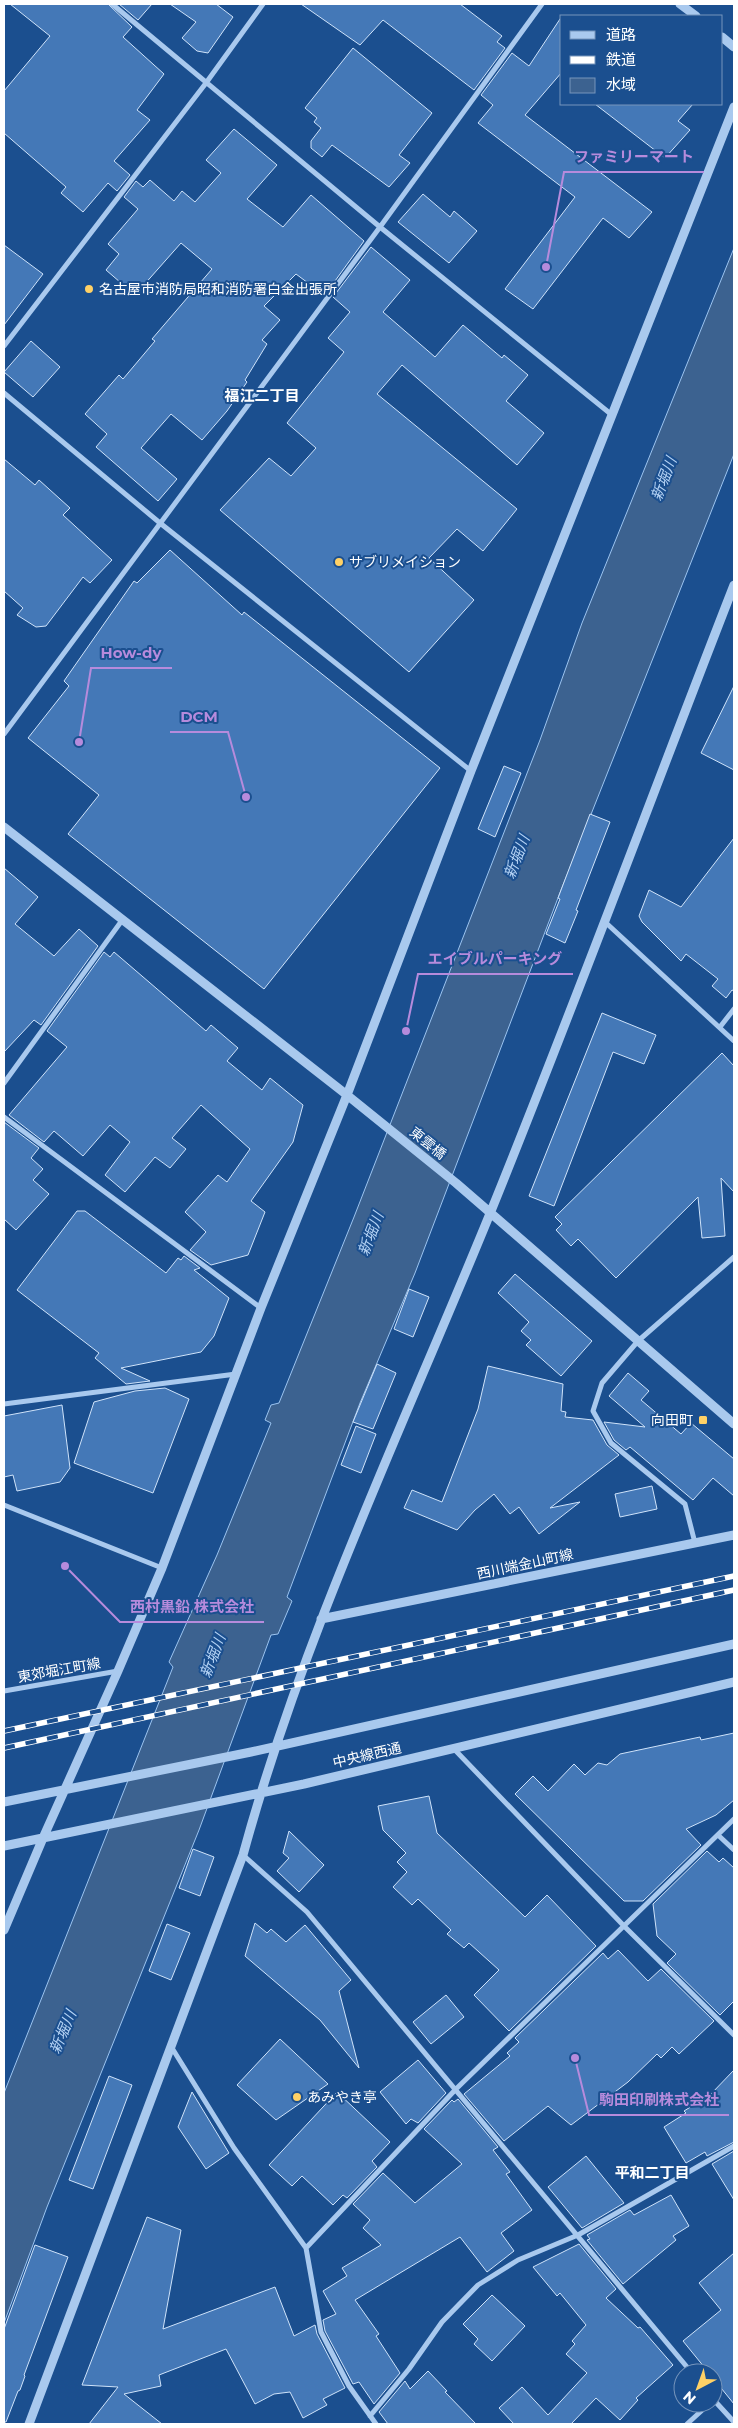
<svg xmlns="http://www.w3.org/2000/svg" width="738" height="2428" font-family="Montserrat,'Noto Sans JP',sans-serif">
<rect width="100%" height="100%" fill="#1b4f8f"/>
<path fill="#3c6290" stroke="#9cc4f0" d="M734 248V454L561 890 415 1273 360 1403 287 1597 292 1601 278 1634 271 1635 199 1830 47 2207 4 2323V2093L173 1667 169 1662 217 1555 271 1423 265 1420 271 1405 279 1403 354 1217 540 740 582 623Z"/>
<path fill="#4478b7" stroke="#cfe3fa" d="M10 4H108L132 27 123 37 164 74 137 110 150 120 114 161 130 175 117 191 108 183 83 212 61 193 66 187 4 133V91L50 36Z
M119 4H152L138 20Z
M170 4H216L233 17 208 53 197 51 182 38 196 22Z
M301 4H460L502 36 497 42 505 48 474 90 383 20 360 45Z
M562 16V72L525 115 652 212 629 238 603 218 533 309 505 289 575 197 478 123 493 105 481 95 512 53 529 66Z
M353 48 432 113 399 155 410 163 389 187 332 145 322 157 311 148V141L321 128 314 122 317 118 305 108Z
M595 104H693L678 121 690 130 665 158Z
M234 129 277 165 247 199 283 227 311 195 364 241 327 292 319 286 316 289 296 274 264 306 280 320 262 340 267 344 245 380 247 382 227 411 202 440 171 414 141 448 177 479 158 501 96 447 107 434 85 414 119 375 123 379 155 341 152 339 212 269 181 243 135 295 106 270 119 254 108 244 138 209 124 197 136 181 143 187 150 180 174 201 182 191 195 202 221 173 206 160Z
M423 194 450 217 454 211 477 231 449 263 398 222Z
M4 245 43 274 4 325Z
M371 247 410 280 383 312 435 357 463 325 502 358 504 355 528 375 506 401 544 433 517 465 402 365 377 394 517 509 483 551 457 529 429 558 474 600 409 672 220 510 269 458 291 476 316 448 287 423 344 352 328 338 350 312 333 297Z
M31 341 60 367 33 397 4 372Z
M4 459 35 485 39 480 70 508 63 515 112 560 90 583 83 577 46 626 36 627 17 615 23 608 4 591Z
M170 550 242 615 244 612 440 768 264 989 68 834 99 795 28 738 69 686 64 681 134 581 137 583Z
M734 686V770L701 753Z
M504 766 521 773 495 837 478 829Z
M590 814 610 822 576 910 578 911 565 943 546 934 560 899 558 898Z
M734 838V991L732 990 726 998 712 986 718 979 686 954 681 961 642 922 639 916 649 890 681 907Z
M4 868 38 897 15 924 54 956 79 929 98 946 41 1025 34 1020 4 1052Z
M104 952 110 957 114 952 206 1031 211 1025 238 1048 227 1061 262 1090 270 1078 303 1105 293 1142 251 1201 265 1212 248 1255 211 1265 190 1250 206 1232 185 1212 218 1175 227 1182 250 1149 201 1105 172 1138 186 1149 170 1168 155 1157 125 1192 105 1175 130 1142 110 1125 83 1156 54 1131 44 1142 9 1115 67 1047 47 1031Z
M602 1013 656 1035 644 1064 613 1052 554 1206 529 1196Z
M722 1053 734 1066V1192L721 1178 725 1236 702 1238 698 1197 616 1278 578 1239 571 1246 556 1230 562 1224 555 1217Z
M4 1122 39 1148 31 1158 43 1169 33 1180 49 1194 16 1230 4 1219Z
M77 1211H85L166 1273 178 1258 181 1260 184 1256 200 1268 194 1270 229 1298 214 1336 201 1352 121 1368 150 1381 126 1384 95 1358 99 1353 17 1290Z
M515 1274 592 1341 561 1376 526 1345 531 1340 521 1331 529 1322 498 1293Z
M409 1289 429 1297 413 1337 394 1329Z
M377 1364 396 1373 373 1429 353 1422Z
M488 1366 563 1384 561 1411 566 1412 565 1417 593 1420 607 1445 619 1455 550 1508 580 1502 539 1534 519 1507 510 1514 494 1494 475 1510 457 1530 404 1508 412 1490 442 1502 478 1409Z
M628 1373 649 1391 641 1400 681 1434 691 1423 734 1459V1496L713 1478 693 1500 630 1447 626 1450 614 1440 604 1422 645 1427 609 1396Z
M165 1388 189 1399 153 1493 74 1463 94 1402 135 1391Z
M62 1405 70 1468 60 1482 17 1491 13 1475 4 1477V1416Z
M356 1426 376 1434 361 1473 341 1465Z
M652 1486 657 1509 620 1517 615 1494Z
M734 1733V1800L716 1815 686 1829 701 1845 643 1901H624L515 1794 533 1776 548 1791 574 1764 585 1775 598 1763 607 1765 620 1754 700 1737 701 1740Z
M429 1796 437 1833 525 1917 547 1895 596 1946 509 2031 474 1995 499 1970 469 1943 464 1948 447 1934 451 1930 418 1899 412 1905 393 1887 407 1872 397 1862 406 1853 383 1830 378 1806Z
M289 1831 324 1865 299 1892 277 1871 289 1858 283 1853Z
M193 1849 214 1857 200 1896 179 1888Z
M707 1851 719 1862 723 1858 734 1868V2001L720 2015 667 1963 676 1954 657 1936 653 1904Z
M255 1923 267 1933 271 1929 286 1942 305 1925 351 1980 339 1991 359 2068 320 2020 245 1956Z
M167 1924 190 1933 171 1980 149 1971Z
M618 1950 648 1981 661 1969 714 2021 679 2054 672 2047 661 2058 657 2054 628 2082 571 2125 548 2106 504 2141 464 2094 510 2056 507 2053 519 2042 515 2038 603 1953 608 1959Z
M446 1995 464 2017 431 2044 413 2022Z
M280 2039 328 2084 276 2120 237 2085Z
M418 2060 446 2093 418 2123 411 2119 406 2124 380 2092Z
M734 2070V2142L707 2156 705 2152 686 2163 664 2127 686 2113 684 2111 710 2095Z
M109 2076 132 2085 93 2189 69 2180Z
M192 2092 229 2153 206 2169 178 2127Z
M337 2092 390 2142 372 2161 377 2167 347 2198 343 2195 333 2205 302 2176 292 2186 269 2165Z
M458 2099 498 2147 493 2150 510 2172 506 2174 532 2210 501 2233 514 2251 487 2272 460 2237 355 2300 379 2334 376 2336 400 2373 374 2404 359 2382 353 2384 325 2331 323 2320 336 2314 323 2291 347 2276 342 2268 381 2245 363 2228 370 2220 353 2204 383 2173 415 2203 462 2164 424 2129 452 2100 454 2102Z
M734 2151V2200L712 2164Z
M586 2156 624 2203 582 2228 548 2187Z
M671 2195 689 2226 673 2236 676 2240 623 2284 587 2240 590 2239 587 2235 630 2210 634 2215Z
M147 2217 181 2230 163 2329 275 2287 294 2336 315 2325 317 2334 345 2388 323 2399 327 2405 303 2418 290 2392 274 2394 255 2404 226 2349 159 2375 161 2386 124 2394 162 2424H89L118 2387 82 2385Z
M579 2244 616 2289 606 2298 638 2328 640 2327 673 2365 636 2398 638 2400 620 2420 596 2398 571 2424H514L499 2408 522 2387 548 2415 587 2373 566 2354 575 2344 572 2341 586 2325 560 2293 557 2296 533 2267Z
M35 2245 68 2257 24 2375 25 2376 20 2390 18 2391 6 2422H4V2329Z
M734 2253V2404L713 2378V2373H709L683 2341 721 2310 699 2283Z
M492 2295 525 2326 492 2361 474 2344 478 2339 463 2324Z
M428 2371 447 2391 445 2392 476 2424H388L379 2412 405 2381 410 2389Z"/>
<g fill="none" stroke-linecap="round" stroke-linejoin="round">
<path stroke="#a9c9ee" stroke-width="5" d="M112 4 380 227 612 415
M4 346 206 83 263 4
M4 393 160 523 471 771
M4 734 380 227 542 4
M604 921 734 1041
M720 1027 734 1009
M4 1083 123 919
M4 1117 261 1308
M4 1404 236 1374
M4 1505 162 1568
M695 1543 685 1504 611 1443 593 1411 602 1383 638 1341 734 1257
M4 1691 118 1671
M455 1750 624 1926 734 2035
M718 1835 734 1850
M243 1855 307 1912 692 2373
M172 2048 234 2148 306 2248 321 2332 349 2386 376 2424
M306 2248 456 2089 734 1819
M713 2399 734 2422
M370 2416 409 2369 442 2322 478 2285 518 2260 578 2235 734 2146
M687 2424 710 2403"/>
<path stroke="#a9c9ee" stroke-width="9" d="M680 4 696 16
M722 37 734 47
M4 827 347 1095 456 1183 734 1424
M321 1619 734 1535
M4 1802 251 1752 734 1644
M4 1846 304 1784 734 1682
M4 1930 43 1838 118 1671 162 1568 261 1308 347 1095 471 771 734 107
M29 2424 243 1855C303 1635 403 1427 489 1216 574 1007 652 795 734 585"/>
<defs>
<path id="rail" d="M4 1731 734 1576
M4 1748 734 1590"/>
</defs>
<use href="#rail" stroke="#fff" stroke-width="5.5"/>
<use href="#rail" stroke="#1b4f8f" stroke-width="4" stroke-dasharray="11" stroke-linecap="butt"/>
</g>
<g fill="#ffd166" stroke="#1b4f8f" stroke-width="2">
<circle cx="89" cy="289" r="5"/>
<circle cx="339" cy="562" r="5"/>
<rect x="698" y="1415" width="10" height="10" rx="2.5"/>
<circle cx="297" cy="2097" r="5"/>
</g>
<g text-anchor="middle" stroke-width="4" stroke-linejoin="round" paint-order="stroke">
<g font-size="14" fill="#fff" stroke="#1b4f8f" text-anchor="start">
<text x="99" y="294">名古屋市消防局昭和消防署白金出張所</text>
<text x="349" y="567">サブリメイション</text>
<text x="693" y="1425" text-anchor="end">向田町</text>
<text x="307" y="2102">あみやき亭</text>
</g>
<g font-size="14" fill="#fff" stroke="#1b4f8f">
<text transform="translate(428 1143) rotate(39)" y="5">東雲橋</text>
<text transform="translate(525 1564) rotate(-12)" y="5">西川端金山町線</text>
<text transform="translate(59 1670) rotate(-10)" y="5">東郊堀江町線</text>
<text transform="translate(367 1755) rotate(-13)" y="5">中央線西通</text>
</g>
<g font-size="15" font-weight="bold" fill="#fff" stroke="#1b4f8f">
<text x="262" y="401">福江二丁目</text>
<text x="652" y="2178">平和二丁目</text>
</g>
<g font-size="15" font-style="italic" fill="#b5d3f5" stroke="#1b4f8f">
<text transform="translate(664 479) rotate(-69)" y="5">新堀川</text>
<text transform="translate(517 857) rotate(-69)" y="5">新堀川</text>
<text transform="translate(371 1234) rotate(-69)" y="5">新堀川</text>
<text transform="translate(213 1656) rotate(-69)" y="5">新堀川</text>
<text transform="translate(63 2032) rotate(-67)" y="5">新堀川</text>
</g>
</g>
<path fill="none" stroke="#b68bdc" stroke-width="2" d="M546 267L564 172H704M79 742L91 668H172M246 797L228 732H170M406 1031L418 974H573M65 1566L120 1622H264M575 2058L589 2115H729"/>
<g fill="#b68bdc" stroke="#1b4f8f" stroke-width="2">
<circle cx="546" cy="267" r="5"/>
<circle cx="79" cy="742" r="5"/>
<circle cx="246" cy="797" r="5"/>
<circle cx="406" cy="1031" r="5"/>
<circle cx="65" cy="1566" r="5"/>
<circle cx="575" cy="2058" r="5"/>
</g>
<g font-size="15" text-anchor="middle" font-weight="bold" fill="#b68bdc" stroke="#1b4f8f" stroke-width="4" stroke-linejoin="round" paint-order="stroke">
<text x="634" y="162">ファミリーマート</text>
<text x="131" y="658">How-dy</text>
<text x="199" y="722">DCM</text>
<text x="495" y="964">エイブルパーキング</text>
<text x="192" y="1612">西村黒鉛 株式会社</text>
<text x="659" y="2105">駒田印刷株式会社</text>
</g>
<rect width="738" height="2428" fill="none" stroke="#ffffff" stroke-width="10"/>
<rect x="560" y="15" width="162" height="90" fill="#1b4f8f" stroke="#7695bc"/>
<rect x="570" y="31" width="25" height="8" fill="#a9c9ee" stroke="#7695bc"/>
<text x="606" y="40" font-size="15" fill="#ffffff">道路</text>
<rect x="570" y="56" width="25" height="8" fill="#ffffff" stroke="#7695bc"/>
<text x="606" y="65" font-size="15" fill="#ffffff">鉄道</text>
<rect x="570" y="78" width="25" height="15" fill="#3c6290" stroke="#7695bc"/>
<text x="606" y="90" font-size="15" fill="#ffffff">水域</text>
<g transform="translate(698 2388) rotate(221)"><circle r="24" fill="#1b4f8f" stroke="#7695bc"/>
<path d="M0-4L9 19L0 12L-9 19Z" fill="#ffd166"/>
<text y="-8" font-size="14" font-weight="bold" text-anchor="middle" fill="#ffffff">N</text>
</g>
</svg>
